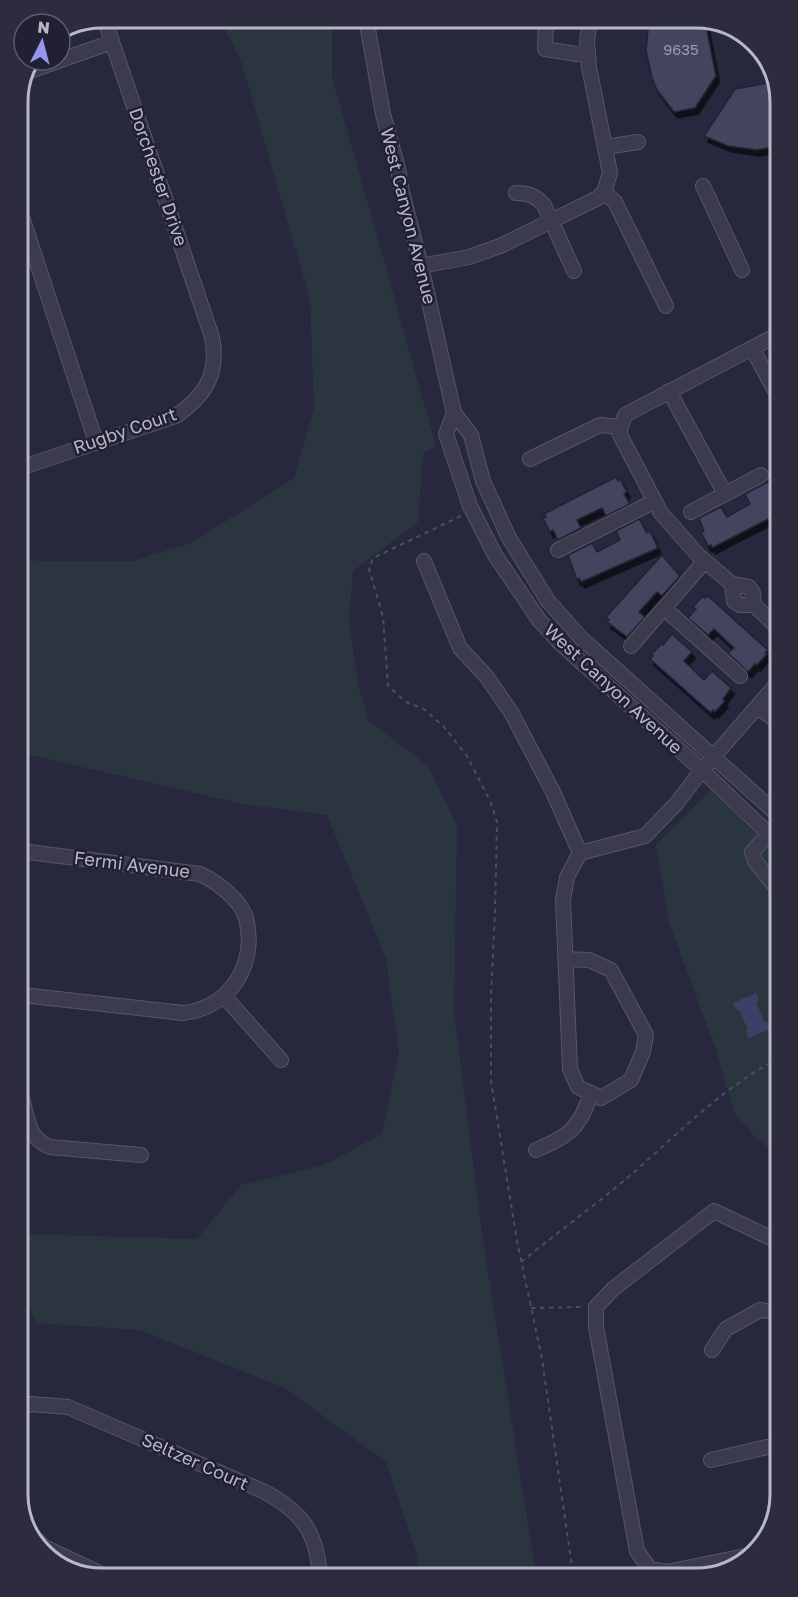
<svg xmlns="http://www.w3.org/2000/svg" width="798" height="1597" font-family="'Golos Text',sans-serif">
<defs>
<filter id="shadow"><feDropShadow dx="3.5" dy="6" stdDeviation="0" flood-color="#0009"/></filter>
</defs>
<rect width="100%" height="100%" fill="#27283d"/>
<path fill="#2a353f" d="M220 18H332V76L436 446 423 453 418 522 353 571 349 620 358 684 369 721 428 766 457 826 454 1012 484 1247 536 1575 418 1576V1558L386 1462 285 1388 139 1330 36 1323 23 1289V1234L197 1239 241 1185 324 1165 382 1134 399 1052 386 959 327 815 243 804 30 755 21 756 20 556 37 561H133L193 542 294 478 314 408 310 299 242 64Z
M711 790 777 854 778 1156 756 1138 734 1112 715 1047 669 922 656 845Z"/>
<path fill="#3e3f64" d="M756 993 759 1000 756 1002 765 1023 768 1022 771 1029 748 1038 746 1031 748 1030 739 1010H736L733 1003Z"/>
<path fill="#43445d" stroke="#222234" stroke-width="1.5" filter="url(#shadow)" d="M649 18H701L705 20 716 76 695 108 674 112 657 90 652 78 646 51Z
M774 82V147L756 150 728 146 704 136 735 89Z
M616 477 618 481 620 479 627 492 624 494 630 504 606 516 602 508 577 520 581 528 558 540 553 530 550 532 543 518 546 517 544 514Z
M768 482 776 497V515L712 548 711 545 708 546 701 532 704 531 699 518 721 507 727 517 750 504 745 494Z
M639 519 647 533 650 531 658 548 581 582 579 578 577 580 568 555 592 543 597 552 620 540 616 531Z
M662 555 680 576 662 596 657 592 639 612 645 617 627 637 607 622 609 620 606 617Z
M703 596 705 598 708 596 768 650 765 653 767 654 757 665 755 664 748 672 728 653 734 648 714 629 708 635 688 618 696 609 693 607Z
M672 634 692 652 684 661 704 680 712 671 731 688 723 699 725 701 715 712 713 710 711 713 650 659 653 656 651 655 661 644 663 645Z"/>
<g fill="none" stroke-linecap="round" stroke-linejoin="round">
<defs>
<path id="minor" d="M366 18 383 114 398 168 402 192 421 266 454 413 471 435 483 481 509 538 548 601 581 638 777 814
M525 18 546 22 545 49 577 54 588 52
M30 71 112 42
M605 147 638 142
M703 186 742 270
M604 192 615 202 666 306
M516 193C528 193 536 196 544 205L574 271
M19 208 96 442
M421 266 469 257 500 246 598 198 604 192 610 173 589 67 587 42 590 18
M752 348 775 391
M669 391 725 494
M454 413 446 434 470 506 495 555 539 620 561 644 702 770 777 842
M530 459 600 425 621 427
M20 468 176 416C206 395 219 374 212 337L104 18
M691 512 761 475
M558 550 655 501
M424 561 460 648 486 676 511 712 553 792 580 853
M732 584 698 555 661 513 619 433 625 415 775 336
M732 584 749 587 753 593 754 605H740L734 601Z
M754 605 776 626
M664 608 740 676
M631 646 705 561
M757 707 777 721
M769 834 752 852 755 861 777 889
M21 851 200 874C217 882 241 900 246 918 258 964 230 1008 183 1013L22 995
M565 959 589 960 611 970 646 1035 643 1052 631 1080 601 1098 578 1087 570 1069 563 900 567 877 580 853 645 836 676 804 702 770 776 685
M224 996 281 1060
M22 1099C29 1121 27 1137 50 1147L141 1155
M536 1150C569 1136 580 1128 591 1093
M712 1350 726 1329 760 1310 779 1312
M24 1406 31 1404 68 1407 265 1492C303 1513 317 1532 320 1577
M711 1460 780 1444
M25 1528 44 1547 112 1579
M750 1555 667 1572 650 1569 637 1551 596 1327V1307L613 1289 714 1211 779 1242"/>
</defs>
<use href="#minor" stroke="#565668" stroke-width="16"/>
<path stroke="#47515b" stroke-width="2" stroke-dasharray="4.5 4.5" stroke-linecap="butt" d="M461 516 373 558 369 569 383 617 388 686 406 702 424 709 444 727 467 756 491 803 497 822 495 912 491 996V1081L517 1241 542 1359 573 1574
M521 1262C558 1232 597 1204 633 1173 679 1133 724 1086 778 1059
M531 1308 582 1307"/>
<use href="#minor" stroke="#3b3b4d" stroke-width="14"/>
</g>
<g text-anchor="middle" stroke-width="5" stroke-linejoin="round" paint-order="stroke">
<g font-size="15" fill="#9a9aad">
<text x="681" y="55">9635</text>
</g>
<g font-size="18" fill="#b7b7c8" stroke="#202032">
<text transform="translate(158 177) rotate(71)" y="6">Dorchester Drive</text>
<text transform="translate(408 216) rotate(76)" y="6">West Canyon Avenue</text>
<text transform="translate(125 431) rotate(-19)" y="6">Rugby Court</text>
<text transform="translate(613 689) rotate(43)" y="6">West Canyon Avenue</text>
<text transform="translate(132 865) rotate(7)" y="6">Fermi Avenue</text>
<text transform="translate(195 1462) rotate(24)" y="6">Seltzer Court</text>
</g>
</g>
<path d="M0 0H798V1597H0ZM102 28H696A74 74 0 0 1 770 102V1494A74 74 0 0 1 696 1568H102A74 74 0 0 1 28 1494V102A74 74 0 0 1 102 28Z" fill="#2c2c3e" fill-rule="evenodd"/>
<path fill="none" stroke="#b7b7c8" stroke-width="3" d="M102 28H696A74 74 0 0 1 770 102V1494A74 74 0 0 1 696 1568H102A74 74 0 0 1 28 1494V102A74 74 0 0 1 102 28Z"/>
<g transform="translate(42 42) rotate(6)"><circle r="28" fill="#202032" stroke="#5c5c6e" stroke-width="1.5"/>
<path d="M0-4.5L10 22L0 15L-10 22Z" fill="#9595ef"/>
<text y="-9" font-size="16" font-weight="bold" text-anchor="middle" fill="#b7b7c8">N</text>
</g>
</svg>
